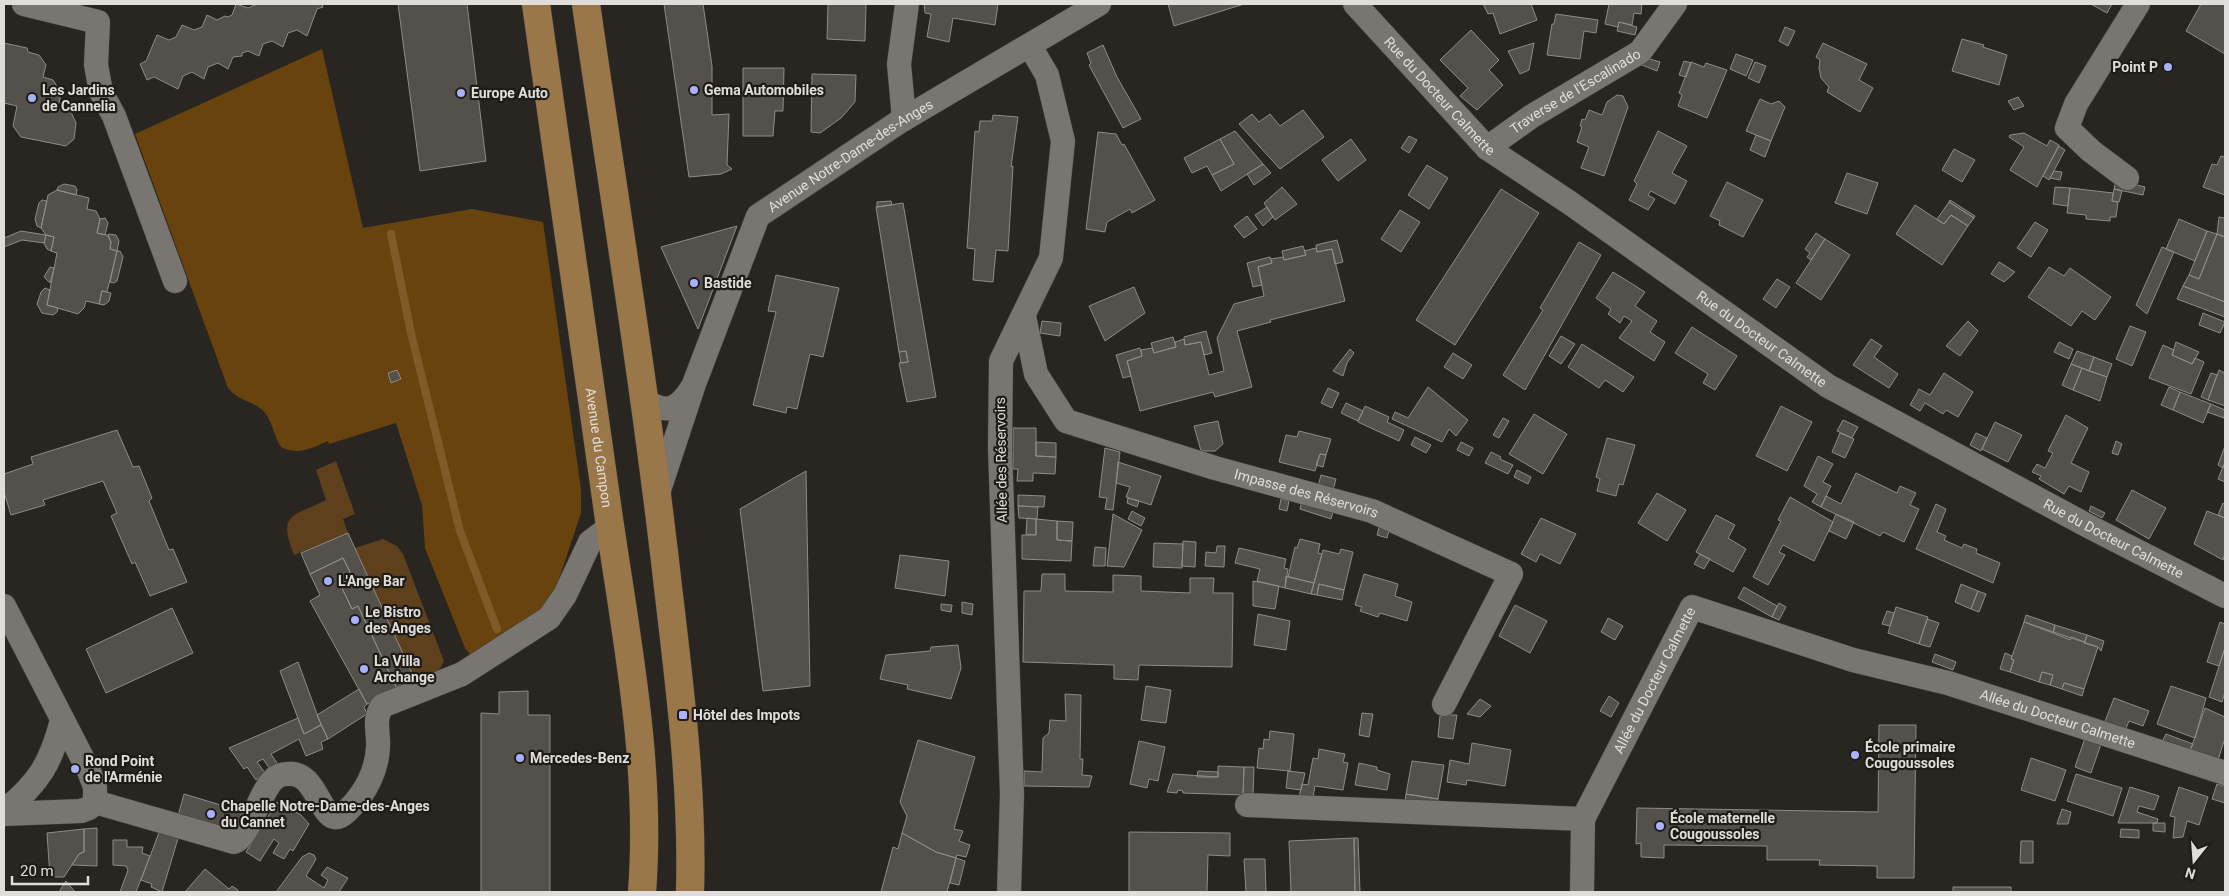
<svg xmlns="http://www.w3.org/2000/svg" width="2229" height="896" font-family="Roboto,sans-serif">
<rect width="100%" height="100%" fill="#292521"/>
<path fill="#5e401c" d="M336 461 355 514 343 519 348 533 294 555C277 512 293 517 326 500L316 470Z
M383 539 397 546 403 554 444 661 440 669 416 682 355 548Z"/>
<path fill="#68430e" d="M322 49 363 228 472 209 543 222 581 489V513L559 579 545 608 472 657 465 648 425 548 422 505 396 423 329 444 328 441C312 448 298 456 281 447 273 435 272 417 261 409 248 399 240 402 228 388L135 134Z"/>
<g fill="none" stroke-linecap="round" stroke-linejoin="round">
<path stroke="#815a29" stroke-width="8" d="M391 234 411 333 460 531 497 629"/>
</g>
<path fill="#54504b" stroke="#908b86" d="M236 4 248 8 257 4H322L323 7 317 9 307 36 297 30 288 33 283 47 272 41 263 44 259 56 248 51 242 53V56L233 57 228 69 218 63 208 67 204 79 192 72 183 76 178 89 154 77 147 80 140 64 146 61 157 35 169 40 176 37 182 25 194 30 202 27 207 15 217 20 225 16 228 17 232 15Z
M398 4H467L486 161 420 171Z
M664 4H703L712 66V115L729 114 727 165 732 169 721 174 689 177Z
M828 4H866L865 41 827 39Z
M924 4H998L995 25 953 18 949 42 927 37 931 14 925 13Z
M1168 4H1244L1174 26Z
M1483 4H1531L1537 20 1500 34 1493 13 1488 14Z
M1609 4H1642L1641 14 1634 13 1632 25 1619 22 1618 27 1605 24Z
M2091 4H2112L2107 13Z
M2201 4H2225V54L2186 31Z
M1556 14 1598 20 1596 33 1584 31 1580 59 1547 55 1552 24H1554Z
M1619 22 1637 27 1635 35 1617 31Z
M1785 27 1795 31 1788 46 1779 41Z
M1471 30 1499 60 1489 70 1503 85 1477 110 1460 96 1468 88 1440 60Z
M1962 39 1984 45 1983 47 2007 55 1999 85 1952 71Z
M4 43 27 48 28 52 39 55 46 65 43 77 53 80 61 93 58 109 71 112 76 123 74 139 66 146 21 137 13 126 17 106 4 103Z
M1534 43 1529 70 1520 74 1508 51Z
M1823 43 1867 64 1859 80 1873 88 1860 112 1827 92 1829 87 1821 78 1819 68 1820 60 1816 57Z
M1103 45 1117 77 1141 119 1123 128 1089 65 1091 63 1087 53Z
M1736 54 1753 60 1746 76 1730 69Z
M1646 58 1660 62 1657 71 1637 63Z
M1684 61 1691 63 1686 77 1679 75Z
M1691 62 1704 67 1706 63 1727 70 1707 118 1678 106 1682 95 1679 93Z
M1755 62 1766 66 1759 83 1748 78Z
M743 68H784L783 111H775L773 136H743Z
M812 74 856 75 855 102 841 118 820 133 811 132Z
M1617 95 1623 96 1628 107 1604 176 1581 168 1589 147 1577 142 1582 127 1580 126 1582 119 1585 120 1589 110 1602 115 1607 102Z
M2018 97 2024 106 2014 110 2008 101Z
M1760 99 1771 104 1779 101 1785 107 1771 141 1746 131Z
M1303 110 1324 137 1280 169 1239 124 1252 114 1259 122 1270 114 1280 126Z
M993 115 1018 117 1011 167 1013 166 1008 251 996 250 993 282 973 280 975 249 967 248 975 131 979 132 980 121H992Z
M1235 131 1263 164 1221 191 1212 175 1234 164 1220 139Z
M1658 131 1687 146 1672 173 1687 181 1675 204 1651 191 1648 195 1655 199 1648 210 1629 200 1637 184 1634 181Z
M1098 132 1116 134 1122 145 1124 144 1155 200 1132 213 1130 209 1107 222 1105 232 1086 229Z
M2024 133 2047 146 2050 140 2059 145 2037 187 2010 170 2024 147 2009 137 2010 135Z
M1756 135 1771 141 1765 157 1750 150Z
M1409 136 1417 140 1409 153 1401 148Z
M1220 139 1234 164 1212 175 1207 166 1192 173 1184 158Z
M1351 139 1366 160 1338 181 1322 160Z
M2059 146 2065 150 2049 180 2043 176Z
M1954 149 1975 160 1962 182 1942 170Z
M2221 156 2225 157V195L2203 187 2212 164 2217 165Z
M1263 164 1271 173 1254 185 1247 174Z
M1427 165 1448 178 1429 209 1408 195Z
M2054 171 2062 172 2060 180 2050 178Z
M1847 173 1878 183 1867 214 1835 203Z
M2116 180 2145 187 2143 195 2114 189Z
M1727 182 1763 200 1743 237 1719 225 1720 221 1710 216Z
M64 184 75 186 77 190 76 195 57 190 58 187Z
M1282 187 1297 204 1275 220 1264 203Z
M2055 187 2070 188 2068 206 2053 204Z
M2070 188 2113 193 2112 201 2118 202 2116 217H2110V221L2086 219V215L2067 213Z
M1501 189 1539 213 1455 345 1416 320Z
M2114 189 2122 191 2119 202 2112 201Z
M57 190 89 198 87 209 96 211 100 219 97 233 107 235 111 242 110 249 117 251 107 292 102 291 99 304 86 301 84 308 78 314 47 305 57 253 51 251 54 237 46 235 41 228 48 195Z
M42 200 47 201 41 228 37 226 35 219 39 203Z
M1950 200 1975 216 1974 218 1949 202Z
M891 201 892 205 877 207V202Z
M1949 202 1974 218 1968 226 1951 215 1944 224 1937 219Z
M903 203 936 397 907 402 899 363 908 362 906 351 899 352 876 207Z
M1915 205 1944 224 1951 215 1968 226 1942 265 1896 234Z
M1267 207 1273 217 1263 226 1255 215Z
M1400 210 1420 222 1401 252 1381 239Z
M1247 216 1257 229 1244 238 1234 226Z
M2219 217 2225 218V237L2217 234Z
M105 218 108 223 105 235 97 233 100 219Z
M2179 219 2207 231 2195 261 2166 249Z
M2035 222 2048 230 2031 257 2017 248Z
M737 226 698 329 661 247Z
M21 231 46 235 44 243 22 240 4 247V238Z
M2207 231 2217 234 2199 279 2189 275Z
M1816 233 1825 239 1811 260 1807 257 1810 253 1805 249Z
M108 234 116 235 119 241 117 251 110 249 111 242Z
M2217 234 2225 237V302L2183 286 2189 275 2199 279Z
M46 235 54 237 51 251 47 249 44 243Z
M1825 239 1850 255 1821 300 1796 283Z
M1337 240 1343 262 1335 264 1332 249 1317 252 1316 245Z
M1579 242 1601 255 1525 390 1503 375 1543 310 1540 308Z
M1303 246 1306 255 1284 260 1282 251Z
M2162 247 2174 252 2147 314 2136 305Z
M1316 248 1317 252 1332 249 1345 301 1270 320 1271 322 1237 331 1252 387 1215 397 1213 392 1140 411 1127 361 1142 356 1141 350 1152 348 1154 353 1176 347 1175 342 1184 339 1185 345 1201 342 1209 375 1224 371 1217 338 1234 304 1264 296 1258 267 1272 263 1271 259 1283 257 1284 260 1306 255 1304 251Z
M117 251H120L123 257 117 281 114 283 110 282Z
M1270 257 1272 263 1258 267 1262 285 1253 287 1247 263Z
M1999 262 2015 272 2004 282 1991 274Z
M50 267 54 268 50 283 44 277Z
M2049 267 2064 276 2070 268 2111 297 2095 320 2082 311 2071 326 2028 297Z
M1613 272 1645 292 1635 306 1657 321 1650 332 1665 342 1654 361 1619 338 1632 321 1624 316 1620 323 1608 314 1611 309 1596 298Z
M776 275 839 288 823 357 810 354 797 409 787 407 786 413 753 405 776 312 768 311Z
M1777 279 1790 287 1776 308 1763 299Z
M2183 286 2225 302V317L2177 299Z
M1134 287 1145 313 1105 341 1089 306Z
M45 288 50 290 47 305 58 308 57 312 53 315 42 313 37 304 41 292Z
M102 291 111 293 109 301 104 305 99 304Z
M2203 313 2225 322 2220 333 2199 325Z
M1042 321 1061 323 1060 336 1040 333Z
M1968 321 1978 331 1960 356 1946 346Z
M2130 326 2146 332 2132 366 2116 359Z
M1692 327 1737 356 1715 390 1703 383 1708 374 1675 353Z
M1206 331 1212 353 1204 355 1201 342 1185 345 1184 337Z
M1561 336 1575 344 1561 364 1549 356Z
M1173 337 1176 347 1154 353 1151 343Z
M1871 339 1882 346 1874 357 1898 374 1889 388 1853 365Z
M2059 342 2073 349 2069 359 2054 352Z
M2176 342 2199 352 2192 364 2172 355Z
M1582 344 1634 377 1623 392 1605 380 1599 388 1568 367Z
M2163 345 2174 350 2172 355 2192 364 2195 358 2204 362 2191 394 2149 378Z
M1140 348 1142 356 1127 361 1131 376 1123 378 1116 355Z
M1350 349 1354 353 1347 363 1343 376 1333 371Z
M906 351 908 362 901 363 899 352Z
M2077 351 2094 357 2089 371 2071 364Z
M1453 353 1472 365 1463 379 1444 367Z
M2094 357 2112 364 2107 377 2089 371Z
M2071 364 2082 368 2073 390 2062 385Z
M2082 368 2107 377 2100 401 2073 390Z
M397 370 401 379 391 383 388 373Z
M2219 370 2225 373V406L2208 400Z
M1944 373 1973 392 1958 417 1946 410 1943 414 1925 403 1920 411 1910 405 1919 389 1930 395Z
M2211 373 2217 375 2208 400 2201 397Z
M1428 387 1468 420 1456 436 1449 429 1442 442 1392 419 1395 412 1408 418Z
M2169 387 2180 392 2173 410 2161 405Z
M1328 388 1339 393 1332 408 1321 403Z
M2180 392 2211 404 2203 423 2173 410Z
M1346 403 1363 411 1358 421 1341 413Z
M2211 404 2225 410 2224 418 2207 412Z
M1365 406 1389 417 1387 422 1404 430 1399 441 1358 422Z
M1781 406 1812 422 1787 471 1756 456Z
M1534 414 1567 434 1543 474 1509 454Z
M2066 415 2088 428 2071 463 2089 472 2081 492 2069 486 2064 494 2039 479 2041 476 2032 472 2037 464 2045 468 2053 453 2048 451Z
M1503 418 1509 421 1499 438 1493 435Z
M1843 420 1858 427 1852 438 1837 431Z
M1218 421 1223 444 1215 451H1201L1194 426Z
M1995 422 2022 435 2008 462 1982 449Z
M1013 428H1036V456L1056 457 1055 474 1033 473V481H1017L1018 469H1013Z
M117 430 133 467 139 466 152 498 149 501 169 550 173 549 187 582 150 596 135 562 132 564 111 516 117 513 103 481 43 500 45 505 11 515 4 492V474L33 464 31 457Z
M1299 431 1331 439 1326 455 1320 454 1315 471 1279 462 1286 435 1297 437Z
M1840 433 1854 439 1845 458 1832 452Z
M1976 433 1987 438 1981 451 1970 445Z
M1415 437 1431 445 1426 453 1411 445Z
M1607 438 1635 445 1623 485 1619 484 1616 496 1597 491 1600 479 1596 477Z
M2116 441 2122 444 2118 455 2112 453Z
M1036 442 1056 443V457L1036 456Z
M1461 442 1473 448 1469 456 1457 450Z
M2225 446V462L2223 468 2218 465Z
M1105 448 1120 452 1113 510 1105 509 1107 498 1099 497Z
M1491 452 1501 457 1500 459 1513 465 1508 474 1485 463Z
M1320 454 1326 455 1323 467 1316 465Z
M1818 456 1833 464 1823 482 1831 486 1821 507 1812 502 1817 494 1804 486Z
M1118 462 1161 476 1151 505 1126 497 1130 487 1116 483Z
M2225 462V482L2218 479Z
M1517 470 1531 477 1528 484 1514 477Z
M806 471 810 686 763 691 740 509Z
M1856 473 1897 493 1900 486 1916 493 1910 505 1919 509 1904 542 1883 532 1880 536 1821 507 1826 496 1841 504Z
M1321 475 1336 479 1333 490 1318 486Z
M2132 490 2166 508 2149 539 2116 520Z
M1657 493 1686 510 1667 541 1638 523Z
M1018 495 1045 496 1044 507 1018 506Z
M1303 495 1335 505 1331 519 1300 509Z
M1790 497 1833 522 1814 561 1783 545 1779 552 1785 555 1768 585 1753 577 1781 521 1778 520Z
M1128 498 1139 501 1137 507 1127 503Z
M1281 499 1289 501 1287 511 1279 509Z
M2223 503 2225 504V518L2218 515Z
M1936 504 1946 509 1937 532 1946 536 1944 540 1962 548 1964 544 1977 549 1976 553 2000 563 1993 583 1916 549Z
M1018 506 1038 507 1037 519 1019 518Z
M2091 506 2105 513 2102 518 2089 511Z
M1132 511 1145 518 1141 526 1128 519Z
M2207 511 2225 518V553L2223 560 2194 544Z
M1113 514 1142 530 1124 567 1107 566Z
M1836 514 1854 522 1846 539 1829 531Z
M1716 515 1735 525 1728 538 1746 549 1733 572 1696 552Z
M1027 518 1036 519V535L1026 534Z
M1541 518 1576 534 1560 564 1540 554 1536 562 1521 554Z
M1036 519 1057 521V540L1072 541 1071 561 1022 559V535H1036Z
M1057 521 1073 522 1072 541 1057 540Z
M1380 524 1390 527 1387 538 1377 535Z
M348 533 416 682 398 691 358 606 352 609 340 584 353 578 343 558 310 574 301 553Z
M1300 539 1320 544 1318 553 1322 554 1314 583 1288 577 1295 547 1297 548Z
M1183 541 1196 542 1195 567 1182 566Z
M1154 543 1183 544 1182 568 1153 567Z
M1217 546H1225L1224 567 1205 566 1206 552 1216 553Z
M1095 547 1106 548 1105 566H1093Z
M1239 548 1286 559 1284 568 1288 569 1285 588 1257 581 1260 569 1235 563Z
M1341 549 1353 552 1344 590 1319 584 1317 595 1311 594 1323 550 1339 554Z
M1700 554 1710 559 1704 569 1694 564Z
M900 555 949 561 945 596 895 588Z
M343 558 353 578 340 584 352 609 358 606 398 691 367 704 310 601 320 595 310 574Z
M1042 574H1065V591L1113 592V575L1141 576V591L1190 593V578H1214L1213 593H1233L1232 667 1139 665 1138 680 1114 679V665L1023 662 1024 591H1041Z
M1364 574 1398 584 1395 596 1412 602 1407 621 1380 613 1378 617 1360 611 1362 607 1355 605Z
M1286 576 1314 583 1311 594 1285 588Z
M1253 581 1279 586 1275 609 1253 606Z
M1319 584 1344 590 1342 600 1317 595Z
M1961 584 1978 591 1971 609 1955 602Z
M1744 587 1777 606 1772 617 1738 598Z
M1978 591 1986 594 1979 612 1971 609Z
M962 602 973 604 972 615 962 613Z
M1779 603 1786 607 1779 620 1772 617Z
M941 604 952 605 951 612 941 610Z
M1515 605 1547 621 1530 653 1499 636Z
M1896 607 1928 617 1919 644 1888 633Z
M172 608 193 653 106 693 86 649Z
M1887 611 1894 613 1890 626 1882 624Z
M1258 614 1290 621 1286 650 1254 645Z
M2026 615 2055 625 2053 633 2024 622Z
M1608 618 1623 626 1615 640 1601 632Z
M1927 619 1939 623 1930 647 1919 644Z
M2024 622 2098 647 2084 689 2064 683 2062 689 2050 685 2053 675 2042 672 2039 682 2010 672 2014 660 2011 659Z
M2220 622 2225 624V648L2219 666 2207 662Z
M2055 625 2087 635 2085 642 2071 637 2070 640 2053 633Z
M2087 635 2104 641 2101 651 2098 647 2084 643Z
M958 645 961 668 951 699 907 689 908 685 880 679 886 655 930 651 931 647Z
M2225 648V692L2222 702 2209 697Z
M2005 653 2012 656 2011 659 2014 660 2010 672 2000 669Z
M1935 654 1956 662 1953 670 1932 662Z
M298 662 321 725 304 734 280 671Z
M2042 672 2053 675 2050 685 2039 682Z
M2064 683 2084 689 2082 696 2062 689Z
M1146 686 1171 690 1166 723 1141 720Z
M2171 686 2206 698 2195 738 2157 724Z
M359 689 367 704 364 707 367 714 328 739 317 715Z
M528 691V715H550V892H481V713L499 714V692Z
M1065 694 1081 695 1080 759H1083L1082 775 1092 776 1089 787 1024 786V771L1042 772 1043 738 1049 733 1050 720 1066 721Z
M1609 696 1619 703 1611 717 1600 711Z
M2114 698 2149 711 2143 726 2129 721 2125 731 2104 724Z
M1480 699 1491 706 1480 717 1467 714Z
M2205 708 2225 717V738L2218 760 2190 751Z
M1362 713 1373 714 1369 737 1359 735Z
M1447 715H1457L1453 739 1438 737 1440 716Z
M298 718 304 734 321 725 328 739 321 742 323 749 306 756 299 739 271 754 277 763 270 769 263 759 257 762 265 773 256 780 247 767 244 769 229 748Z
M1879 725H1916L1914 878H1877V866L1819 865 1820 860H1767V846L1664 845V858L1641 857V843L1636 844 1637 808 1878 812Z
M1270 731 1294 734 1290 771 1257 768 1259 748 1263 749 1264 739 1269 740Z
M2166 734 2193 744 2190 751 2162 742Z
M2085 738 2101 744 2091 773 2075 767Z
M918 740 975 757 954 829 963 831 959 841 970 845 966 857 957 855 956 858 936 852 902 833 907 816 900 802Z
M1139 741 1165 747 1158 781 1149 779 1147 788 1130 784Z
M1472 743 1511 750 1505 786 1467 780 1466 785 1447 782 1450 760 1469 764Z
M1319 749 1345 754 1343 762 1348 763 1343 790 1315 786 1313 797H1299L1302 784 1308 785 1313 758 1318 759Z
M2031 758 2066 770 2055 801 2021 790Z
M1412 761 1444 765 1438 799 1406 794Z
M1359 763 1377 767V770L1390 774 1387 790 1355 785Z
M1218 766 1244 767 1243 795 1183 793V791L1178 790 1177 793 1167 792 1173 774 1218 777Z
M1244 767H1254L1253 795H1243Z
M1198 771 1218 772V777H1197Z
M1288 771 1305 773 1301 790 1286 788Z
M2076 774 2122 788 2113 816 2067 801Z
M2217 784 2225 786V803L2212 799Z
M2130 787 2159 796 2154 810 2139 806 2137 812 2158 819 2157 823H2118Z
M2179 787 2208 797 2199 825 2187 821 2183 837 2173 838 2175 817 2170 816Z
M184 794 244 812 238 833 178 816Z
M1406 794 1438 799V802L1405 801Z
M277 802 301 815 309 824 293 851 290 849 284 859 273 853 279 843 274 839 260 861 246 852Z
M2062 809 2071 812 2068 824H2057Z
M2153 823H2165V832L2153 831Z
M97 828V866L72 865 79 854 84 852V829Z
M84 829V852L79 854 64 877H50L47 833Z
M2121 829 2139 830V838L2120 837Z
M160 830 179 835 162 892 151 887 152 884 141 880Z
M1129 832 1230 833V856L1208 855 1207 892H1129Z
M902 833 936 852 956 858 947 892H881L893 847 898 849Z
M1354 838H1358L1360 892H1355Z
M1354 838 1355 892H1291L1289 841Z
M113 840H127V847H143L142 853 150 856 136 892H120L128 870 126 866 113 865Z
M2021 841H2033V863H2020Z
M309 853 314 855 316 859 306 876 324 888 328 880 321 875 327 867 348 878 339 892H276L302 857Z
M956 858 965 861 959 885 950 883Z
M1244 859H1265L1266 892H1246Z
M205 869 229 889 232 886 238 890 236 892H185Z
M66 881 75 892H59Z
M1953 887H2011V892H1953Z"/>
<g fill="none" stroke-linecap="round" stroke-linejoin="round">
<defs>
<g id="minor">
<path d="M24 4 98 22 96 65 101 92 114 116 175 281"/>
<path id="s1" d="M1355 4 1487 148 1570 203 1828 386 2090 527 2225 596"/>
<path d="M904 119 899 64 907 4"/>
<path id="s2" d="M1487 148 1532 116 1640 52 1675 4"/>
<path d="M2127 178 2091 151 2067 128 2076 104 2138 4"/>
<path id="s3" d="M1024 316 1036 374 1066 421 1215 468 1372 511 1511 574 1444 704"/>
<path d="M644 400C667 415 678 410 692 388"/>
<path id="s4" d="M658 493 694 384 758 216 899 122 1099 4"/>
<path d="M4 606 89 771 95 787V802"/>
<path d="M95 802 234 842C249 838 259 792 274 779 278 775 283 774 288 774 321 770 320 837 347 811 365 794 377 771 378 747 379 732 373 720 382 706L462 674 549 618 565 595 590 542 610 527"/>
<path d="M1247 805 1583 819"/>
<path d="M4 811C39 783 51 763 62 720"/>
<path d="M4 814 81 811 89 808 95 802"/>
<path d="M1009 892 1012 794 1000 448 1001 361 1051 258 1063 141 1047 75 1030 46"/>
<path id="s5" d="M1582 892 1583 819 1692 607 1853 660 1948 683 2225 773"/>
</g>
<g id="primary">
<path id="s6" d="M536 4C560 173 584 343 608 512 626 637 652 765 642 892"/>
<path d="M586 4C614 198 646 392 668 587 680 689 693 790 690 892"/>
</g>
</defs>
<use href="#minor" stroke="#43403d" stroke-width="25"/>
<use href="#primary" stroke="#43403d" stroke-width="29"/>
<use href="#minor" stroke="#797570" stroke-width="24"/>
<use href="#primary" stroke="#9a7749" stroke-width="28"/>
</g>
<g fill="#a9b0fc" stroke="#1f1c18" stroke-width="2">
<circle cx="2168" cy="67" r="5"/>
<circle cx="694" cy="90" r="5"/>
<circle cx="461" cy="93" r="5"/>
<circle cx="32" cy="98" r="5"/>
<circle cx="694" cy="283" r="5"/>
<circle cx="328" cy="581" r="5"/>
<circle cx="355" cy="620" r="5"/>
<circle cx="364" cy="669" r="5"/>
<rect x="678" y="710" width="10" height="10" rx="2.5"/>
<circle cx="1855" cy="755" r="5"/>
<circle cx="520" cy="758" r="5"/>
<circle cx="75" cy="769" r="5"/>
<circle cx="211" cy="814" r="5"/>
<circle cx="1660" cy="826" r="5"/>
</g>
<g text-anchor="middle" stroke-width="4.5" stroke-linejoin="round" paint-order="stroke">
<g font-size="14" font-weight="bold" fill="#e0ddda" stroke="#1f1c18" text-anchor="start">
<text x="2158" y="72" text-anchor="end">Point P</text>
<text x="42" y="95">Les Jardins<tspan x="42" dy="16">de Cannelia</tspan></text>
<text x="704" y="95">Gema Automobiles</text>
<text x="471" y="98">Europe Auto</text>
<text x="704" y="288">Bastide</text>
<text x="338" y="586">L'Ange Bar</text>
<text x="365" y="617">Le Bistro<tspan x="365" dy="16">des Anges</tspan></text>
<text x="374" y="666">La Villa<tspan x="374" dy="16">Archange</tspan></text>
<text x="693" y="720">Hôtel des Impots</text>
<text x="1865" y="752">École primaire<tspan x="1865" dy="16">Cougoussoles</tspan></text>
<text x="530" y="763">Mercedes-Benz</text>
<text x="85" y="766">Rond Point<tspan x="85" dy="16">de l'Arménie</tspan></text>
<text x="221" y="811">Chapelle Notre-Dame-des-Anges<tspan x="221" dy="16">du Cannet</tspan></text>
<text x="1670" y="823">École maternelle<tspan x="1670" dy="16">Cougoussoles</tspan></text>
</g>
<g font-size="14" fill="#e0ddda" stroke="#1f1c18">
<text dy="5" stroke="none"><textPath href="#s2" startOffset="105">Traverse de l'Escalinado</textPath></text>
<text dy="5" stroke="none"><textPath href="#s1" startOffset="125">Rue du Docteur Calmette</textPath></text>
<text dy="5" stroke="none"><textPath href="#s4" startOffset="405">Avenue Notre-Dame-des-Anges</textPath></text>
<text dy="5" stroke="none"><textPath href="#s1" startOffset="530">Rue du Docteur Calmette</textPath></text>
<text dy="5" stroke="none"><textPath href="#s6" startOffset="448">Avenue du Campon</textPath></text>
<text transform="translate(1001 460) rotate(-91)" y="5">Allée des Réservoirs</text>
<text dy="5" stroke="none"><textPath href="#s3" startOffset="366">Impasse des Réservoirs</textPath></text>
<text dy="5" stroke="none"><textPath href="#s1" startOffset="935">Rue du Docteur Calmette</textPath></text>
<text dy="5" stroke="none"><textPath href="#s5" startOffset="229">Allée du Docteur Calmette</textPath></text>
<text dy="5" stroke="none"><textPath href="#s5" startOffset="694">Allée du Docteur Calmette</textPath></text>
</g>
</g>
<rect width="2229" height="896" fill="none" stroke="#e0ddda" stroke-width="10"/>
<g transform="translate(2194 861) rotate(197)" stroke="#1f1c18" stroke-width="4" paint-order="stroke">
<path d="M0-4L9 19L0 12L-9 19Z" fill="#e0ddda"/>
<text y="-8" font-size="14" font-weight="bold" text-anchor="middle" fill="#e0ddda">N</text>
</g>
<path d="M12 876v8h76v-8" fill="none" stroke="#e0ddda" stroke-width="2.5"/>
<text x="20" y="876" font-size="15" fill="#e0ddda" stroke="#1f1c18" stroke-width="4" paint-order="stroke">20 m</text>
</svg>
